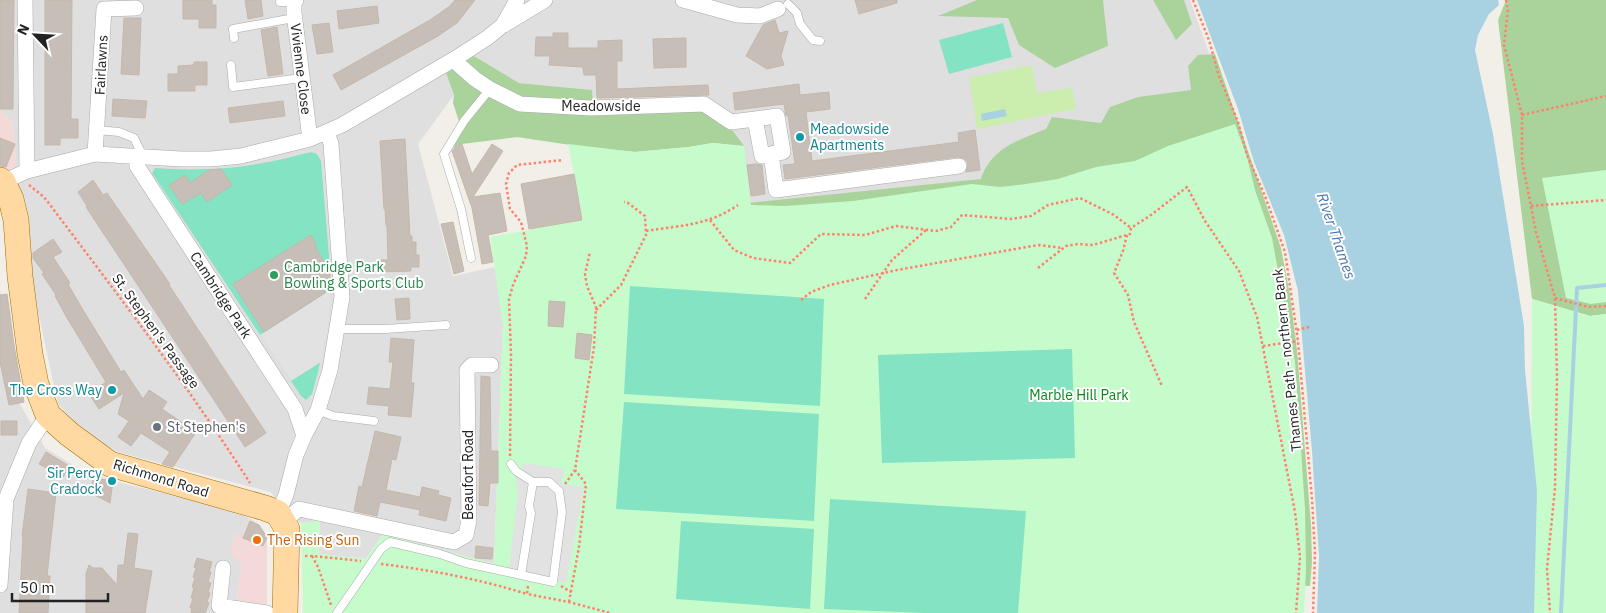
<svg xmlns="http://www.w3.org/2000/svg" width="1606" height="613" font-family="'IBM Plex Sans',sans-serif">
<rect width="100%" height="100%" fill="#f2efe8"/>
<path fill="#e0dfdf" d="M0 0H1190L1231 115 1097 167 751 205 701 111 594 116 591 90 519 83 474 56 446 73 454 95 418 144 453 276 495 267 503 325 494 564 383 534 366 559 318 554 320 521 301 523 270 492 118 452 84 433 58 404 21 232 13 122 0 111Z
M0 289 17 399 45 448 81 470 121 483 221 507 251 519 243 535 242 565 236 601 267 605V613H0Z"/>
<path fill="#f3dad8" d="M0 111 13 122 17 173 0 166Z
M251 519 259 525 267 537V605L236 601 242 565 230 553 235 533 243 535Z"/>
<path fill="#cbedad" d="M1032 65 1037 93 1072 88 1076 109 977 129 969 78Z"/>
<path fill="#aad39c" d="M977 0H1103L1108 46 1055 68 1019 45 1008 18 938 16Z
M1153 0H1184L1192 24 1176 40Z
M1506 0H1606V314L1590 316 1532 299 1498 20Z
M1215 54 1281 248 1290 295 1297 350 1311 525 1312 562 1310 586H1291L748 203 981 179C991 148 1019 140 1046 129L1052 117 1101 123 1110 107 1138 97 1191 90 1188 66 1198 55Z
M474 56 519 83 592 90 594 116 701 111 733 131 744 146 713 143 689 147 635 152 584 147 517 137 462 144 451 148 462 131 453 103 454 95 446 73Z"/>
<path fill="#c6fccc" d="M1235 124 1247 157 1255 190 1272 238 1295 362 1305 509 1306 570 1304 613H303L301 523 320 521 319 554 366 559 383 534 494 564 503 325 490 237 583 220 568 144 635 152 689 147 713 143 744 146 751 205 785 206 853 201 972 184 1000 187 1026 184 1058 179 1096 167 1135 161 1168 146Z
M1606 170V302L1591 304 1566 298 1542 178Z
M1532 299 1590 316 1606 314V613H1527L1531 584Z"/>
<path fill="#84e3c2" d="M1003 23 1012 57 949 74 939 40Z
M311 152 317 154 321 161 329 256V320L318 372 312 394 306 400 301 396 152 173 155 168C171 169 188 170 205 169 240 169 277 161 311 152Z
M630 286 824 299 820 406 624 394Z
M1072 349 1075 458 882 463 878 355Z
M624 402 819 414 814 521 616 509Z
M830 499 1026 511 1018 613H925L824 609Z
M681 521 814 529 810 609 676 599Z"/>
<path fill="#e2e2e2" d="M330 290 329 320 321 362 291 381 260 335Z
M525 463 564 469 561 484 584 487 566 583 509 569 518 492 515 477Z"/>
<path fill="#a8d2e1" d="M1197 0H1498L1499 5 1489 14 1478 35 1475 50 1493 134 1524 326 1525 370 1537 491 1534 613H1317L1319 556 1312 451 1298 291 1284 235 1254 162 1238 109Z
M1005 109 1007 116 982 121 981 114Z"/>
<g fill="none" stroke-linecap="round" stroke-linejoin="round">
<path stroke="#a8d2e1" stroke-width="4" d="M1561 613 1577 288 1606 285"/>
</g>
<path fill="#c7bfb7" stroke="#c5b7aa" d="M0 0H14L13 109H0Z
M45 0H72L71 119H78V138H60V145H45Z
M183 0H212V5H216V28H199V19H183Z
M245 0H261L263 16 248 19Z
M455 0H475L457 23 438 36 341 90 333 75 430 20 450 6Z
M855 0H897V3L859 14Z
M377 6 379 23 339 29 337 11Z
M124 18H141L139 75 121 74Z
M775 20 779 33 788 31 781 56 784 65 767 69 746 56 763 25Z
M329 23 333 52 317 54 312 25Z
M277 27 283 74 268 76 261 30Z
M553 33H568V48H598V41L622 40V61H617V89L708 85 709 95 597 98 596 75H584L583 67 549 65 550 56H535L536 37H553Z
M686 38V67L654 68 653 39Z
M194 62H207V85H195V91H168V74H178V66L194 65Z
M799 84 800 95 829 92 830 109 806 112 812 161 959 142 958 133 975 130 980 170 966 172 968 165 967 161 963 158 958 157 785 179 783 165 795 164 788 115 786 116 784 104 735 110 733 93Z
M113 99 147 101 145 118 112 116Z
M283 101 285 116 230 123 228 108Z
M0 138 15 144 6 167 0 166Z
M405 139 410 236H412V242H416V255H419V267H411V271L378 272V260H388L387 226H386L385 209H384L380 141Z
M462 144 472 174 492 144 503 151 473 197 500 193 507 231 488 235 493 262 482 264 472 208 452 151 455 147Z
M757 164 762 165 765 194 751 196 747 165Z
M221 169 232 185 207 202 201 193 182 204 169 185 185 175 190 183 209 170Z
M574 174 582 220 529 229 521 184Z
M93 180 103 195 107 193 170 284 169 285 266 433 245 447 86 207 87 206 78 192Z
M453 222 464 271 454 274 441 224Z
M311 235 317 246 315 247 330 271V281L321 286 325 293 264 332 233 284Z
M53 239 62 252 53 257 70 283 68 284 80 305 121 372 124 370 143 399 149 390 167 402 162 409 196 432 173 467 162 464 170 452 141 433 131 446 118 437 129 421 118 414 124 393 99 409 89 394 106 382 67 318 55 296 56 295 42 274 44 273 33 258V253Z
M7 294 14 345 24 402 9 405 0 362V295Z
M409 298 410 319 397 320 395 299Z
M549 301 565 302 563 327 548 326Z
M577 333 592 335 589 360 575 358Z
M391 338 414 340 411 383H414L411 417 388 415 389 406 367 404 369 387 390 389 393 362H389Z
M481 376 490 377 491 451H498V483H490L488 506 479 505Z
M1 421H17V435H1Z
M375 431 401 437 396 460 392 459 386 490 420 497 422 487 439 491 438 495 451 498 446 521 419 515 420 510 380 502 377 516 354 511 359 486 362 487Z
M46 452 69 466 63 477 39 464Z
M93 478 113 481 110 503 91 493Z
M28 489 56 493 47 576H50L48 613H19L23 536H22Z
M250 521 259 525 267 537 263 546 243 538Z
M128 533 138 534 134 568 152 571 145 613H86V574L89 565 93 568H102L117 585 118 565H124Z
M476 546 493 548 492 559 475 558Z
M197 558 212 562 209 572H211L208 582 211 583 208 592 210 593 207 602 209 603 205 613H191L192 608H190L193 598H191L194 588 192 587 195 578 193 577 196 568 194 567Z"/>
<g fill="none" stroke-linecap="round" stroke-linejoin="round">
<defs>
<path id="service" d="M280 2H294
M788 4 797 13 800 24 813 40 820 41
M234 38 233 29 294 18
M231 65 233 87 301 78
M97 130 119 132 134 138 143 156
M471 258 461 209 444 154 464 121 490 89
M337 329H385L446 325
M318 410 333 416 374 421
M511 464 516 471 533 482
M533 482H549L559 491 562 512 553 582 521 575 531 513 529 506Z
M337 613 381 549 390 542 440 554 466 563 521 575"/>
<path id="minor" d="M25 0 27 171
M296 0 294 2V13L310 139
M683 0 737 15 760 16 778 9
M504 25 545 0
M456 58 459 65 475 79 490 89 520 104 591 108 704 104 731 122 755 119 762 156 771 154 776 190 959 166
M755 119 777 116 783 152 771 154
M95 154 104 9 136 8
M136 156 137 166 295 409 304 436
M3 182 27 171 95 154 181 159H211L241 156 310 139 342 125 456 58 487 38 503 25 517 0
M278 513 286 495 296 455 304 436 318 410 330 370 342 297 331 144 327 132
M284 521 299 509 454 542 466 535 469 520 467 370 472 365H491
M223 568 219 606 267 613
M0 585 6 499 29 443 48 415"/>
<path id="primary" d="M0 180 3 182 11 199 16 220 20 276 30 354 36 384 48 415 69 434 110 464 265 508 278 513 287 529 285 613"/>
</defs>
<use href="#service" stroke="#a9a9a9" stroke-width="9"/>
<use href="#minor" stroke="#a9a9a9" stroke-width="16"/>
<use href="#primary" stroke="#a07000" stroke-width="26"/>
<path stroke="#ff816d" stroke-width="2.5" stroke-dasharray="2.5 2.5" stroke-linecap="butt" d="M1193 0 1209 40 1219 76 1238 122 1247 155 1265 196 1285 252 1298 341 1312 499 1315 553 1313 613
M1506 0 1508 10 1504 45 1522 115V161L1536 232 1555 298 1557 376 1555 488 1547 569 1550 613
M1522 115 1606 96
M29 185 44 197C115 291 187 384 250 483
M1531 206 1606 200
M710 220 734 250 753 258 790 263 821 234 865 235 896 226 936 231 951 227 962 215 1011 219 1031 216 1048 205 1080 198 1114 215 1131 228
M646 231C682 225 707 226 738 205
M1127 235 1123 251 1114 273 1128 295 1134 322 1162 386
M1038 268 1066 246 1078 244 1093 245 1130 234 1131 228 1151 215 1187 187 1205 221 1239 271 1257 317 1295 512 1300 557 1296 613
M1555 298 1589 307 1606 306
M865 299 892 260 926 230
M801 300 811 292 830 285 897 270 1038 245 1063 248
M596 310 621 285 646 235 645 216 628 203 624 202
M1297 330 1309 327
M1263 346 1298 341
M510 456 511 354 509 299 513 285 526 256 527 246 521 222 510 209 506 184 509 173 517 165 563 160
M565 484 575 470 594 347 596 307 587 286 585 274 590 252
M305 556H312L361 561
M312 556 318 567 331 605
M381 564C431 570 479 579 527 594
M528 586 527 594 569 602 610 613
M561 586 571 592
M569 602 579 547 586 484 575 470"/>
<use href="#service" stroke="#fff" stroke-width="8"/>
<use href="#minor" stroke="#fff" stroke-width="15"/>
<use href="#primary" stroke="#ffd9a1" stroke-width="25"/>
</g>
<g fill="#0f9aa8" stroke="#fff" stroke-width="2">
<circle cx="800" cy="137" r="5"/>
<circle cx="112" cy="390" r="5"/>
<circle cx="112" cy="481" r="5"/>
</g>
<circle fill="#2e9e5b" stroke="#fff" stroke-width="2" cx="274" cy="275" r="5"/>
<circle fill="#6b7280" stroke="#fff" stroke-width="2" cx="157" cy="427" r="5"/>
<circle fill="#e8710a" stroke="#fff" stroke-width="2" cx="257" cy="540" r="5"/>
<g text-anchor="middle" stroke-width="4" stroke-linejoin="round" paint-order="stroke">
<g font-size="14" fill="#222" stroke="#fff">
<text transform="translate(101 65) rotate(-87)" y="5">Fairlawns</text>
<text transform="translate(301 69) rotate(83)" y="5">Vivienne Close</text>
<text x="601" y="111">Meadowside</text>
<text transform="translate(221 295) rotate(57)" y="5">Cambridge Park</text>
<text transform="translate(156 331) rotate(54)" y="5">St. Stephen's Passage</text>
<text transform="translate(1287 360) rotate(-96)" y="5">Thames Path - northern Bank</text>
<text transform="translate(468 475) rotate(-90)" y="5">Beaufort Road</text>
<text transform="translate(161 478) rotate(17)" y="5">Richmond Road</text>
</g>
<g font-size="14" fill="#0d838f" stroke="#fff" text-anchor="end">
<text x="810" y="134" text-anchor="start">Meadowside<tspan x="810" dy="16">Apartments</tspan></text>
<text x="102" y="395">The Cross Way</text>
<text x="102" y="478">Sir Percy<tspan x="102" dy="16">Cradock</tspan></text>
</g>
<g font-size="14" fill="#27864d" stroke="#fff" text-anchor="start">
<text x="284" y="272">Cambridge Park<tspan x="284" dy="16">Bowling &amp; Sports Club</tspan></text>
</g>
<g font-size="14" fill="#078817" stroke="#fff">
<text x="1079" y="400">Marble Hill Park</text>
</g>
<g font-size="14" fill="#5b616d" stroke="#fff" text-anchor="start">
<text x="167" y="432">St Stephen's</text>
</g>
<g font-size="14" fill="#c56008" stroke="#fff" text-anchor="start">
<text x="267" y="545">The Rising Sun</text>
</g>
<g font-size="15" font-style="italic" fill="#4677af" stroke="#fff">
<text transform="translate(1336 236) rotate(71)" y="5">River Thames</text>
</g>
</g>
<g transform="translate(35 35) rotate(295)" stroke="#ffffff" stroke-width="4" paint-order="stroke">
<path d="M0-4L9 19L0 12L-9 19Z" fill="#222222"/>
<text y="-8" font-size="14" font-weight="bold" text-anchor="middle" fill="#222222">N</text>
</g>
<path d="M12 593v8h96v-8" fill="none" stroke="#222222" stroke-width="2.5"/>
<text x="20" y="593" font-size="15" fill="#222222" stroke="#ffffff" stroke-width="4" paint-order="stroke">50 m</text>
</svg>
